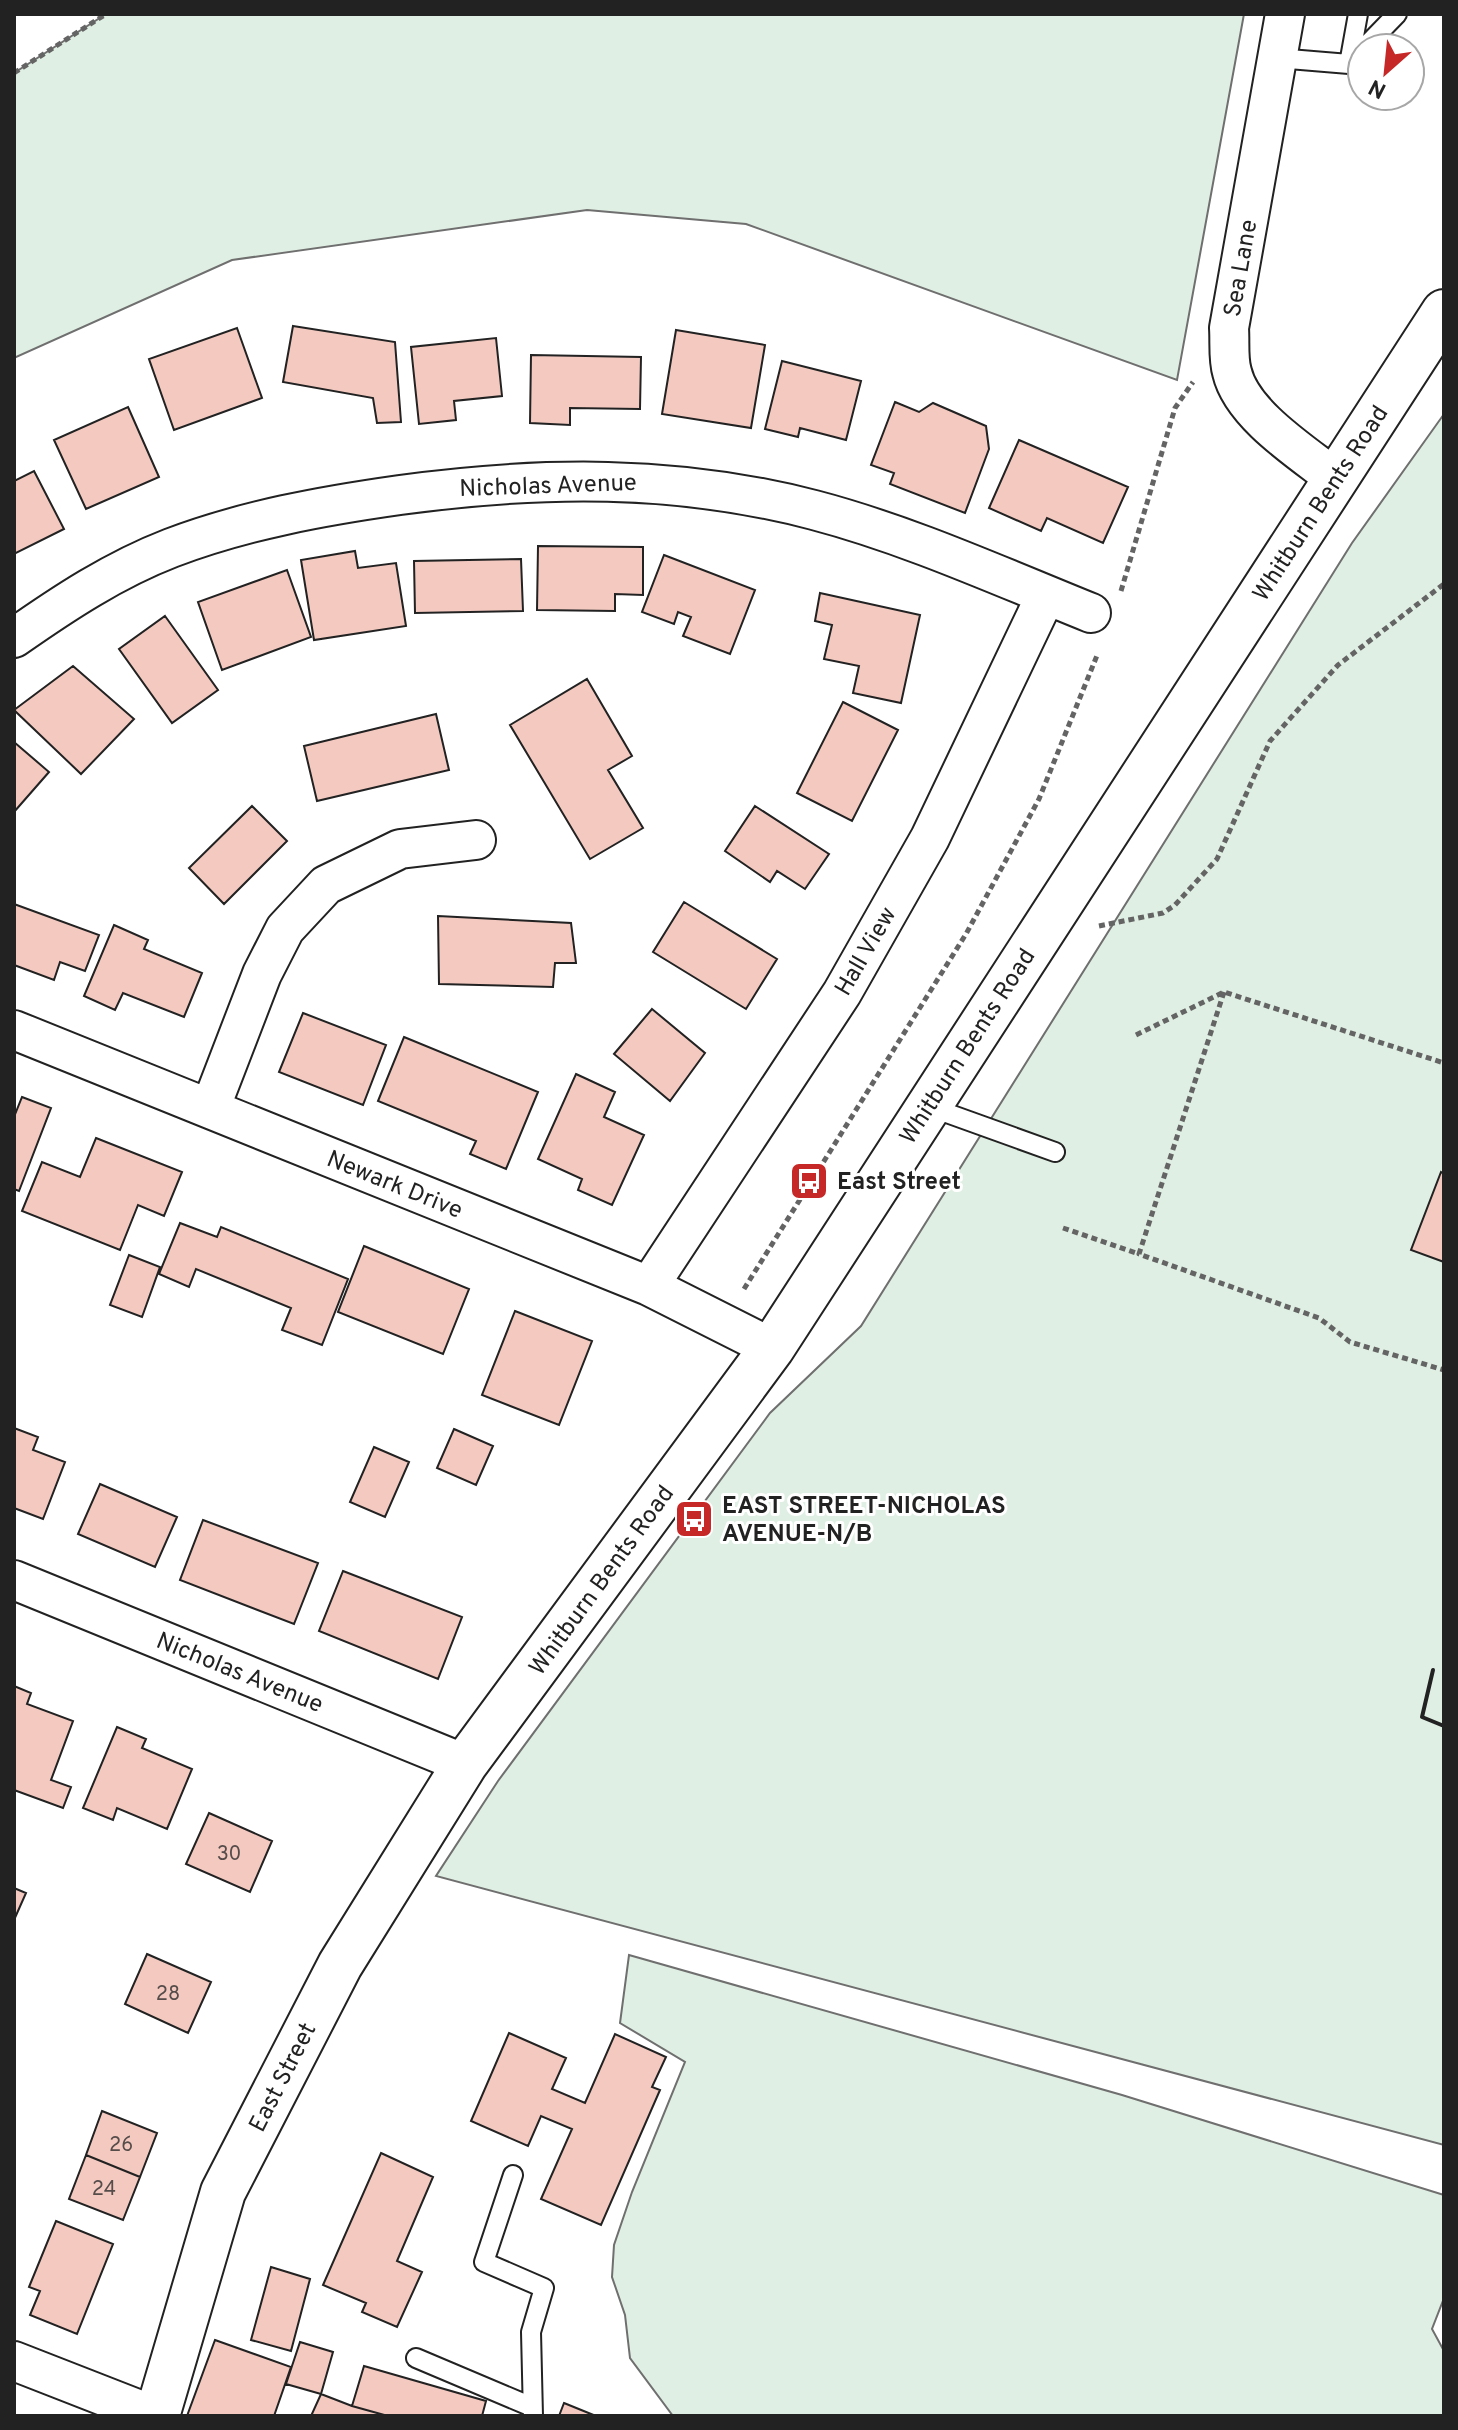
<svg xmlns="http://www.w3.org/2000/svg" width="1458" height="2430" font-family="Overpass,sans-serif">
<rect width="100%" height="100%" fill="#fff"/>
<path fill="#e0efe3" stroke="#6f6f6f" stroke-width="2" d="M106 14H1244L1177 380 746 224 587 210 232 260 14 358V73Z
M1444 414V2145L436 1876 498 1781 770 1413 861 1326 1352 543Z
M629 1955 1122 2095 1444 2195V2298L1432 2329 1444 2351V2416H673L630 2358 625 2315 612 2277 614 2245 632 2192 685 2062 620 2023Z"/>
<path fill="#f3c9c0" stroke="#222" stroke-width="2" d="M293 326 395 342 401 422 377 423 373 398 283 382Z
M237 328 262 398 174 430 149 359Z
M676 330 765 345 751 428 662 414Z
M496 338 502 396 454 401 456 420 419 424 411 347Z
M531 355 641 357 640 409 570 408V425L530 423Z
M782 361 861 381 846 440 800 428 798 437 765 429Z
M895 402 919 412 933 403 986 426 989 449 965 513 890 484 894 473 871 465Z
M128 407 159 477 86 509 54 440Z
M1019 440 1128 487 1103 543 1047 518 1041 531 989 508Z
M34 471 64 529 14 554V481Z
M538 546 643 547V595L615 594V611L537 610Z
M355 551 358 568 396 563 406 626 314 640 301 560Z
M664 555 755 590 730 654 683 636 691 617 678 612 674 624 642 612Z
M521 559 523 611 415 613 414 561Z
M287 570 311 637 222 670 198 602Z
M820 593 920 615 901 703 853 693 859 666 824 659 832 625 815 621Z
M165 616 218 690 172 723 119 649Z
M73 666 134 719 81 774 14 710Z
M587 679 632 756 608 770 643 828 590 859 510 725Z
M843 702 898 730 852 821 797 793Z
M436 714 449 770 317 801 304 746Z
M14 742 49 772 14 812Z
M252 806 287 841 224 904 189 868Z
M755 806 829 854 805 889 777 871 770 882 725 851Z
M684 902 777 959 746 1009 653 952Z
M14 904 99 935 85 971 60 962 54 980 14 965Z
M438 916 571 923 576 963H555L553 987 439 984Z
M114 925 148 940 144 949 202 973 184 1017 123 993 115 1010 84 996Z
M652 1009 705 1053 670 1101 614 1054Z
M303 1013 386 1045 363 1105 279 1072Z
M404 1037 538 1092 506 1169 470 1154 476 1141 378 1101Z
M576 1074 615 1092 604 1117 644 1135 612 1205 578 1190 582 1179 538 1159Z
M22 1097 51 1108 19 1191 14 1189V1117Z
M96 1138 182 1172 164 1216 138 1205 120 1250 22 1211 42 1162 80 1177Z
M1441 1172 1444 1174V1262L1411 1250Z
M180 1223 217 1237 221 1227 348 1279 322 1345 282 1330 291 1308 196 1269 189 1287 159 1274Z
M364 1246 469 1289 443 1354 338 1312Z
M129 1255 160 1267 142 1317 110 1305Z
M515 1311 592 1341 559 1425 482 1395Z
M14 1428 38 1437 33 1450 65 1462 43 1519 14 1508Z
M454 1429 493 1446 476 1485 437 1468Z
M374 1447 409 1462 385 1517 350 1502Z
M100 1484 177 1517 155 1567 78 1534Z
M203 1520 318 1563 294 1624 180 1580Z
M343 1571 462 1617 438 1679 319 1631Z
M14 1686 31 1693 27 1704 73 1721 51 1780 71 1787 63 1808 14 1790Z
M117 1727 146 1739 142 1748 192 1769 167 1829 117 1808 113 1820 83 1808Z
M209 1813 272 1841 250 1892 186 1864Z
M14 1888 26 1893 14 1920Z
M147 1954 211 1982 188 2033 125 2004Z
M509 2033 566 2058 552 2089 585 2103 615 2034 666 2057 652 2087 660 2090 601 2225 541 2199 572 2129 541 2116 528 2146 471 2121Z
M102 2111 157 2133 140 2177 86 2155Z
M381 2153 433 2177 397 2261 422 2272 397 2327 362 2312 366 2303 323 2285Z
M86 2155 140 2177 123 2220 69 2199Z
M56 2221 113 2244 77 2334 30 2315 40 2291 29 2287Z
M271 2267 310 2279 291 2351 251 2340Z
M215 2340 291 2367 274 2416H187Z
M300 2342 333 2352 321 2394 286 2384Z
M364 2366 486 2401 482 2416H388L352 2406Z
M321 2394 352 2406 388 2416H311Z
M564 2403 596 2416H559Z"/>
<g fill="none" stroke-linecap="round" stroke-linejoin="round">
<defs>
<path id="service" d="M1364 48 1397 14
M1277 58 1349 64
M1349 64 1358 14
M930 1107 1055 1152
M513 2175 484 2262 544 2288 531 2332 533 2416
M416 2358 532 2407"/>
<path id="minor" d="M1285 14 1229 328C1230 342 1228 359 1232 372 1242 415 1303 453 1336 479
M14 638C64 603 114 570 171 548 245 520 322 506 400 495 540 476 676 474 814 510 909 535 999 576 1091 613
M14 1030 649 1286 772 1348
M210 1109 262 974 285 929 326 885 400 849 476 840
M649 1286 842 993 930 838 1046 595
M14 1580 465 1764
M14 2361 155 2416"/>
<path id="primary" d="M157 2416 223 2192 340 1965 465 1764 772 1348 1444 312"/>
</defs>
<use href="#service" stroke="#222" stroke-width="22"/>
<use href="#minor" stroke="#222" stroke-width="42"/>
<use href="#primary" stroke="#222" stroke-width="48"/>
<path stroke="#646464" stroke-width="5" stroke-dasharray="6 4" stroke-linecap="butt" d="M14 73 106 14
M1121 591 1175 408 1193 382
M1099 926 1163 913 1175 905 1217 859 1270 741 1338 665 1444 584
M1224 992 1139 1254 1319 1318 1350 1342 1444 1370
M1136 1035 1224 992 1444 1063
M1063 1228 1139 1254
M744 1289 966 934 1039 799 1098 653"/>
<use href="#service" stroke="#fff" stroke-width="18"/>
<use href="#minor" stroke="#fff" stroke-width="38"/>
<use href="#primary" stroke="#fff" stroke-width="44"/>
<path stroke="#222" stroke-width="4" d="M1433 1670 1422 1717 1444 1726"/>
</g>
<defs>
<symbol id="bus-square" viewBox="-11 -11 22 22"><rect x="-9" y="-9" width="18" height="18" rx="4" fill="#c62828" stroke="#fff"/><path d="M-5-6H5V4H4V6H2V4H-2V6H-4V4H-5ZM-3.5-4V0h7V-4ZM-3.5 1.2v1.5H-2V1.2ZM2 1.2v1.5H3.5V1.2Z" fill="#fff"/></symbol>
</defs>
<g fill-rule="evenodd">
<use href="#bus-square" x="787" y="1159" width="44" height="44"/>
<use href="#bus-square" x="672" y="1497" width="44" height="44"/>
</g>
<g text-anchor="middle" stroke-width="6" stroke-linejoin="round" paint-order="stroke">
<g font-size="20" fill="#564c4a">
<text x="229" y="1860">30</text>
<text x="168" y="2000">28</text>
<text x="121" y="2151">26</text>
<text x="104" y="2195">24</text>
</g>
<g font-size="24" fill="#222" stroke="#fff">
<text transform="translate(1240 268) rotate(-80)" y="8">Sea Lane</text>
<text transform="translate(548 485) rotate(-2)" y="8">Nicholas Avenue</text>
<text transform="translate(1320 503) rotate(-57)" y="8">Whitburn Bents Road</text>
<text transform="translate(865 951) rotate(-60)" y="8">Hall View</text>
<text transform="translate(967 1046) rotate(-57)" y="8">Whitburn Bents Road</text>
<text transform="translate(395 1184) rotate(22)" y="8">Newark Drive</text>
<text transform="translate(601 1580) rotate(-54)" y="8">Whitburn Bents Road</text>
<text transform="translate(240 1672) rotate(22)" y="8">Nicholas Avenue</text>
<text transform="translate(282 2077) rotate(-63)" y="8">East Street</text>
</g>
<g font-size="24" font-weight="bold" fill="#222" stroke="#fff" text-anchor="start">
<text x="837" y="1189">East Street</text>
<text x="722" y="1513">EAST STREET-NICHOLAS<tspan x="722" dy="28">AVENUE-N/B</tspan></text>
</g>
</g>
<rect width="1458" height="2430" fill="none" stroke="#222222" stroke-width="32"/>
<g transform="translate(1386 72) rotate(207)"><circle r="38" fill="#ffffff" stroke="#a7a7a7" stroke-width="2"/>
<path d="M0-6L14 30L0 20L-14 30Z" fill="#c62828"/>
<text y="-12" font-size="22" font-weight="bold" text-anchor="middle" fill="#222222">N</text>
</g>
</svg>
